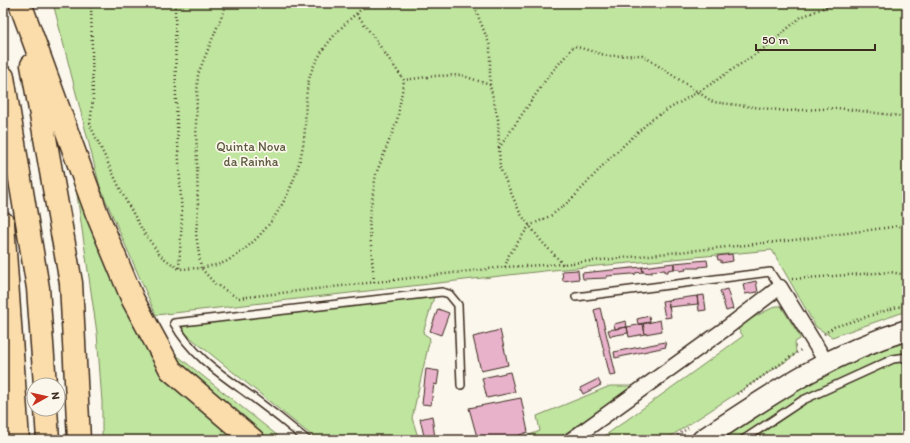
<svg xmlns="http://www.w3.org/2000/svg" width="910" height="443" font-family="Itim,sans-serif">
<rect width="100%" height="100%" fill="#fbf7ec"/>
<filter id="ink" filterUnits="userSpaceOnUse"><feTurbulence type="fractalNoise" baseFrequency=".025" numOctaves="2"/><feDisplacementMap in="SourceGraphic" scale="8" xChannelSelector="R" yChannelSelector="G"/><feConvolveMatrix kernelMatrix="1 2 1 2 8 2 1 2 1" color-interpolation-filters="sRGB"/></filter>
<g filter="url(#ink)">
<path fill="#bfe59f" stroke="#7d885e" d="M53 3H907V311L832 337 816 327 772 250 553 270 156 315 100 187Z
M73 167 125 297 239 440H102V402L97 333Z
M434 297 423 333 430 338 412 418 419 440H317L186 334 182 326Z
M776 306H781L799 335 800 339 795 342 796 352 794 356 665 440H599L743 336 736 326Z
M907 342V440H722L822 374 884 349Z
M169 349 283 440H256L180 374Z
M610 386H632L599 411 555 440H516L540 431 537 416Z"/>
<path fill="#e8b2cb" stroke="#3b2a1e" d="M732 254 733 261 721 263V260H718L717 256Z
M707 260 708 266 699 267V268H685L686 270 680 271 679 269H674V263Z
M674 263V269L668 270V272H665V270L652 271V273L643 272 642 267Z
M642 267 643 272 635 273V275L632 274 607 276V278L583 279 582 273Z
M578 270 579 279 563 281 562 271Z
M756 281 758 292 745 294 743 284Z
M727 289 733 309 726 311 720 291Z
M704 295 706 310 699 311 697 296Z
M697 296 698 304 669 307 668 300Z
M668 300 671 317 665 318 662 301Z
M600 308 616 375 610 376 594 310Z
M438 309 449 313 441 335 430 331Z
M649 316 650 322 638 324 637 319Z
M660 320 662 331 645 334 643 324Z
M626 321 627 327 615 329 614 324Z
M643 324 645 334 629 337 627 327Z
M627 327 628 333 610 336 608 330Z
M500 330 508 365 481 371 473 337Z
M665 342 666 347 615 358 614 352Z
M426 369 439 371 437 385 434 384 431 405 422 404Z
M510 372 515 392 487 398 482 378Z
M598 379 601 385 583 394 580 388Z
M521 398 528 432 506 440H467L477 437 469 408Z
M432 416 435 438 439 437 440 440H425L420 419Z"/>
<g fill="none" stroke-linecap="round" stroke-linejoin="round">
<defs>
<path id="service" d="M576 297 770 272 780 287
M307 440C289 425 270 410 251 396 222 375 192 356 174 323L442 292 449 294 458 305 461 385
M743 440 803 400 893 359 907 357"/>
<path id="minor" d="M571 440 725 329 780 287 826 362"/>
<path id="secondary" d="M702 440C770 395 828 354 907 330"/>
<path id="trunk" d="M20 3 97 214 133 300 171 370 253 440
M32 65 71 283 79 440
M3 77 38 288 45 385
M3 223 18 440
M46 409 48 440"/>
</defs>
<use href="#service" stroke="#3b2a1e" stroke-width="10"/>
<use href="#minor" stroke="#3b2a1e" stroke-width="17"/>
<use href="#secondary" stroke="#3b2a1e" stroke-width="23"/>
<use href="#trunk" stroke="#3b2a1e" stroke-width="25"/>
<path stroke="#3b2a1e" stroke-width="2.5" stroke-dasharray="1 3" stroke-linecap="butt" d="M91 3 93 99 90 125 124 197 144 233 161 256 179 269 201 268 196 234 198 208 196 120 198 74 227 3
M175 3 176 105 182 218 179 268
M369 3C347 20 323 44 312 70 303 93 307 116 304 139 297 188 271 236 227 261 220 265 209 266 201 268L215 284 238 298 505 267 563 264 794 240 907 225
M473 3 490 46V85L498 119 499 148
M823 3 826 7
M357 14 404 80 435 76 461 75 490 85
M563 264 542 242 520 213 500 168 499 148 547 78 574 46 608 56 642 55 713 102 787 111 838 108 907 117
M505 267 509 255 529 226 552 215 573 198 609 159 652 119 711 84 766 47 801 17 826 7 829 3
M792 279 890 272 907 275
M374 282 369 220 376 174 397 121 404 80
M824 334 834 327 907 304
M737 394 802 349
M671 440 688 428"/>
<use href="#service" stroke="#fbf7ec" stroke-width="7"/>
<use href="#minor" stroke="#fbf7ec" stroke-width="14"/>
<use href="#secondary" stroke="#fbf7ec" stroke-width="20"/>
<use href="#trunk" stroke="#fbddab" stroke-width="22"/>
</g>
</g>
<g text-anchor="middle" stroke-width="3.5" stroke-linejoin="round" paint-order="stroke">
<g font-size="13" fill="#5c593e" stroke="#fbf7ec">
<text x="251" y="151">Quinta Nova<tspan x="251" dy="15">da Rainha</tspan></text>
</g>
</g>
<rect width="910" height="443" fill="none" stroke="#fbf7ec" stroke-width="16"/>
<rect x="8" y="8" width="894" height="427" fill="none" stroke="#3b2a1e" stroke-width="1.5" filter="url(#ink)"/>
<g transform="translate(46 397) rotate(82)"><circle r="19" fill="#fbf7ec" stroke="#aea59a"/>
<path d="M0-3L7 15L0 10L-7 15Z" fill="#c8321e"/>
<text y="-6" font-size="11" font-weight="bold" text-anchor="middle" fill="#3b2a1e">N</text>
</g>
<path d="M756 44v6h119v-6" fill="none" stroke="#3b2a1e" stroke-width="2"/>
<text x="762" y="44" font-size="12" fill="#3b2a1e" stroke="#fbf7ec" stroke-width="3" paint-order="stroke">50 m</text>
</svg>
